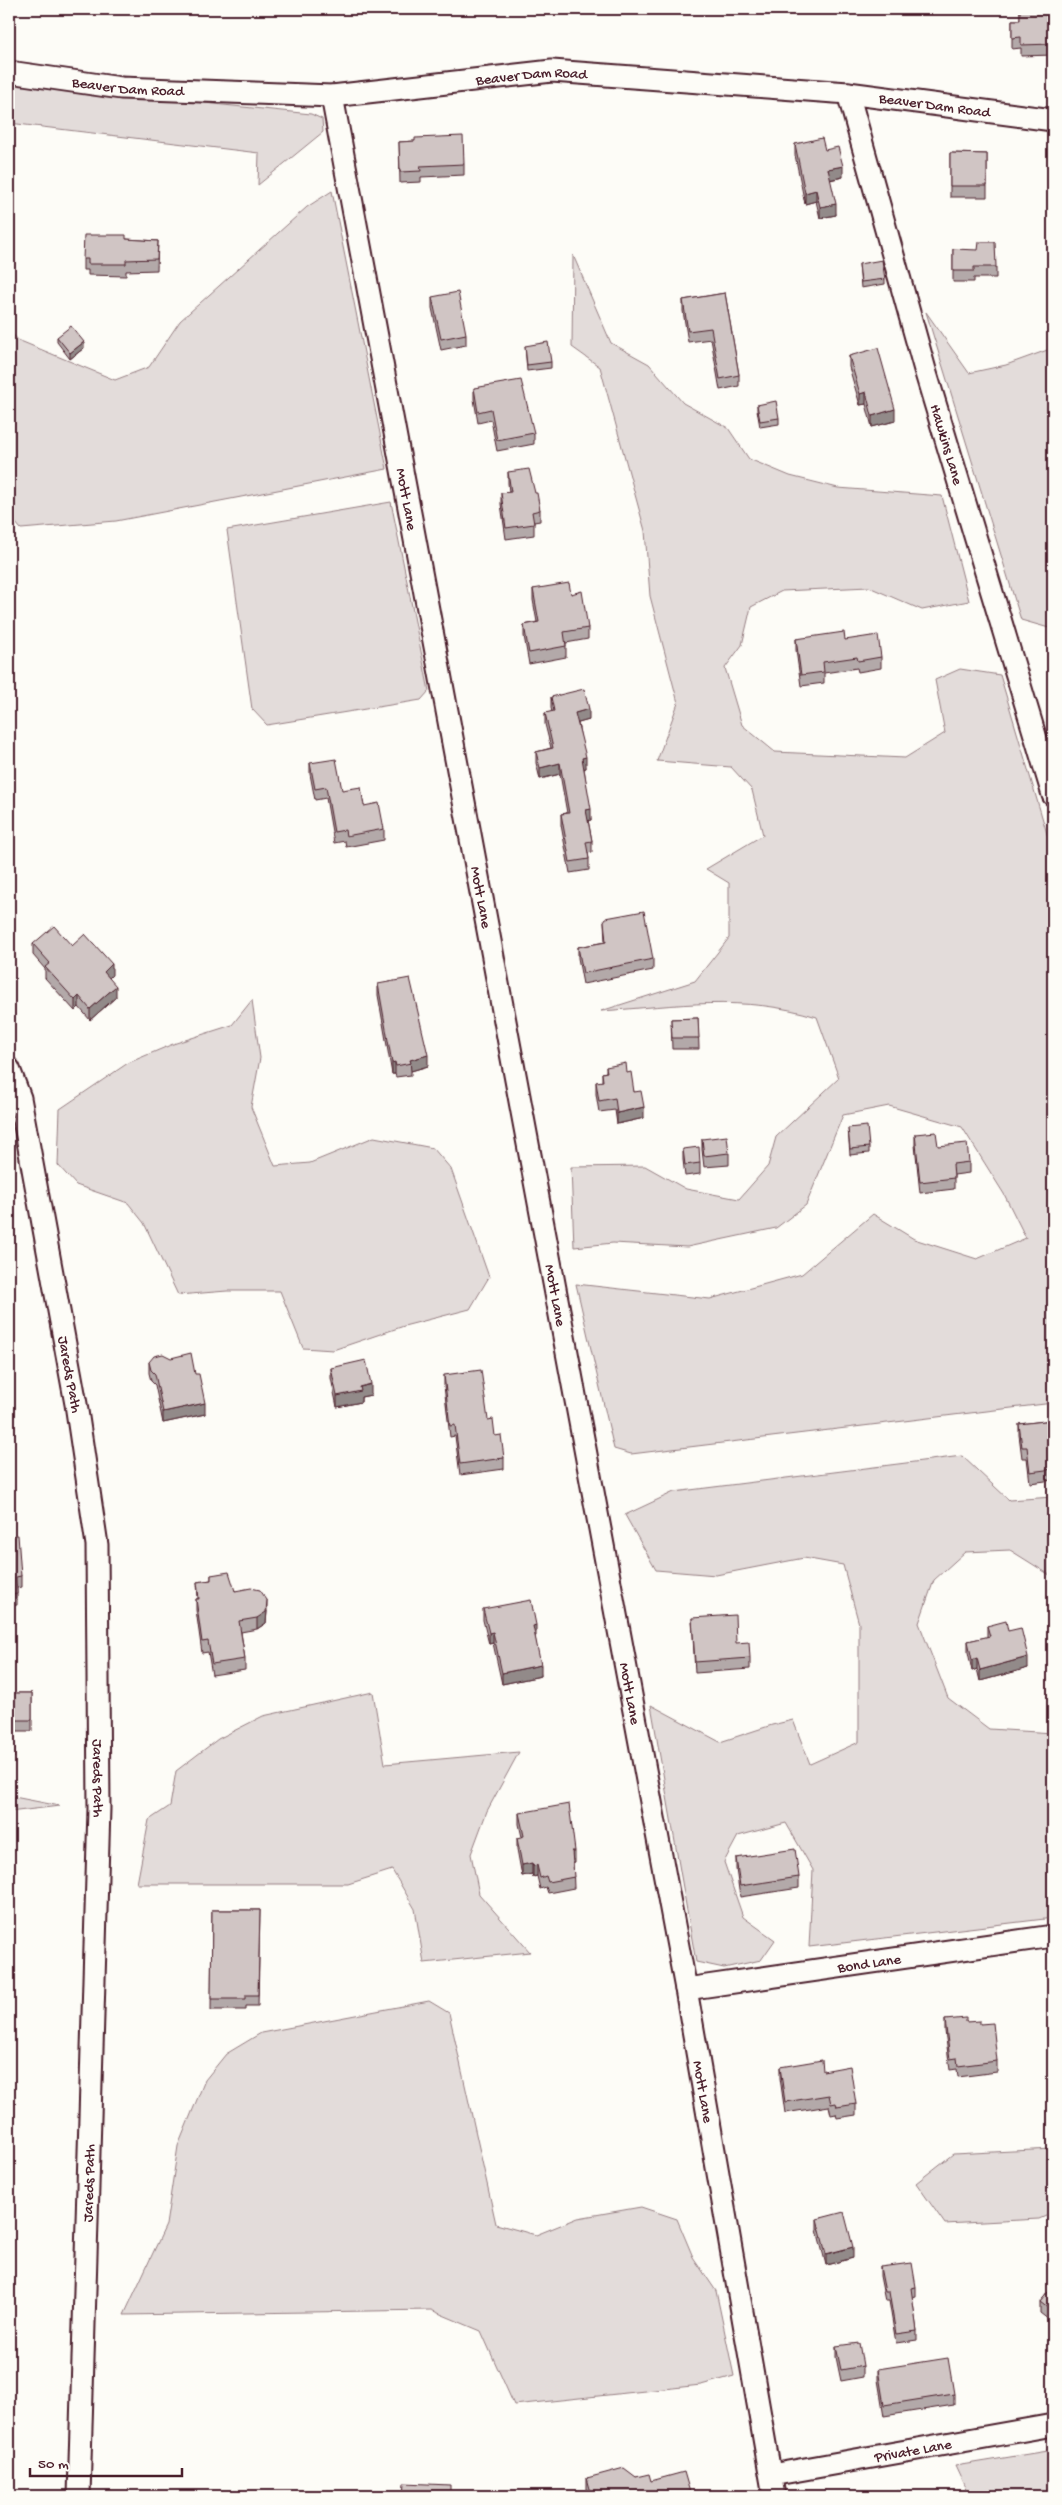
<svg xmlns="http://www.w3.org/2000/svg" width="1062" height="2505" font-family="'Gochi Hand',sans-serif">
<rect width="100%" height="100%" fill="#fdfcf7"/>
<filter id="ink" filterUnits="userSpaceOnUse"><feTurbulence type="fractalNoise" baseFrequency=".02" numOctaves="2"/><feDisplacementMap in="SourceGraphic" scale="10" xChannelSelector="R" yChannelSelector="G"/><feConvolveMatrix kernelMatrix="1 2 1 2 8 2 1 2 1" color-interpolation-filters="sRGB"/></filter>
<g filter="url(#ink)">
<path fill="#e3dcda" stroke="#967e82" d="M9 83 311 114 322 119 323 132 258 185 259 153 9 123Z
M332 191 387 469 116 521 21 529 9 515 11 469 9 460V330L18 340 115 380 149 367 180 321 307 207Z
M573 255 611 343 649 364 683 403 728 428 749 459 790 476 838 488 942 496 969 601 922 610 869 587 782 591 751 607 742 645 725 668 742 725 775 752 905 758 945 733 935 680 960 669 1000 675 1053 854V1403L631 1454 614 1449 576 1284 710 1299 802 1274 873 1214 914 1239 977 1259 1026 1238 1004 1194 962 1127 889 1106 843 1115 806 1205 776 1228 687 1247 613 1243 574 1247 571 1167 645 1166 686 1189 739 1199 768 1166 776 1137 839 1078 817 1017C743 994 677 1006 601 1011L695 981 729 938V883L706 869 763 835 752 790 731 767 657 761 678 703 650 596 645 531 600 367 572 347Z
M926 312 969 373 1006 365 1053 348V626L1049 628 1021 620Z
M391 502 429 691 421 700 267 725 252 709 227 530Z
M252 1000 260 1058 251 1107 275 1166 310 1163 374 1137 433 1148 451 1169 489 1277 470 1309 404 1326 333 1350 303 1348 280 1291H227L178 1295 144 1223 128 1203 76 1185 58 1165 60 1109 128 1063 173 1044 232 1025Z
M962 1456 1009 1500 1053 1497V1577L1010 1550 965 1552 934 1580 919 1623 948 1698 989 1729 1053 1733V1918L809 1947 813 1870 786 1823 738 1836 724 1862 743 1917 775 1940 761 1960 724 1968 696 1962 651 1705 720 1742 772 1725 793 1720 810 1764 859 1742V1624L843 1565 804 1558 716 1575 656 1570 625 1515 674 1492Z
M373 1692 385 1764 519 1752 487 1811 471 1854 479 1894 530 1952 424 1963 415 1909 392 1870 348 1884H137L149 1820 170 1806 176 1771 218 1739 263 1716Z
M9 1796 60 1806 9 1812Z
M429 2001 449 2013 496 2224 536 2235 578 2218 641 2207 677 2219 693 2257 716 2291 734 2376 701 2385 514 2405 481 2331 431 2310 124 2315 166 2225 178 2146 205 2080 226 2054 261 2033Z
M1053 2149V2213L1039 2219 945 2224 916 2183 953 2154Z
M1053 2450V2496H969L955 2466Z"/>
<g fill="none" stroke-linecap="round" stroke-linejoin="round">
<defs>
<g id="minor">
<path id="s1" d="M9 72 121 88 332 96 552 71 848 93 1053 120"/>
<path id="s2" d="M848 93 925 370 1053 795"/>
<path id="s3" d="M332 96 686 1989 774 2496"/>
<path id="s4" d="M9 1069 20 1098 76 1404 97 1545 99 1808 79 2496"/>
<path id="s5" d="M686 1989 1053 1936"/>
<path id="s6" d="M771 2475 1053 2425"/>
</g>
</defs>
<use href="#minor" stroke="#4a1f2b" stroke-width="25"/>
<use href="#minor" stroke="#fdfcf7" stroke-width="21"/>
</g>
<path fill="#b3a9a9" stroke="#4a1f2b" d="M1020 9H1053V55L1021 56V48L1012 49V20H1020Z
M415 141 464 164V175L421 177V182L400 183 399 142Z
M795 144 825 150 843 177 830 180 836 215 820 218 816 201 805 204 795 155Z
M950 153 987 154V197H950Z
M126 239 158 241 157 270 126 271V276L88 275V270H83V259Z
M953 249 996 267V278H974V282H953Z
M859 264 885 279V284L861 288Z
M725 293 739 375V386L720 390 711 339 688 342 683 311V300Z
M432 297 466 334V345L441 350 432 308Z
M57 337 84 348 70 359 57 342Z
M525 346 551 362V368L527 371Z
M849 356 895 421 872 427 866 404 860 405 849 367Z
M474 388 534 433V444L497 451 491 420 478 423 474 399Z
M757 405 779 418V424L760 427 757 410Z
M508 472 535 493 540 510V521L534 522V535L506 539 501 504V493L509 492 508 483Z
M533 589 571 594 588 628V639L566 643V657L529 664 524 636V625L537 622 533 600Z
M796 639 845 640 881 657V668L858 672 857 668 824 673V683L801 686 796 650Z
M551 697 589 720 578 723 586 768H584L591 820H588L592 841V852L588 853 589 859V870L570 873 561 825V814L567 813 560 774 540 779 536 763V752L551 748 545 724V713L552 712 551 708Z
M310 763 342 790 364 806 384 829V840L346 847 345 841 334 843 326 798 315 800 310 774Z
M604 921 653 959V970L583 984 578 958V947L605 942Z
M33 944 112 975 109 978 116 997 90 1020 79 1007 75 1011 45 978V969L33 955Z
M378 984 428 1066 411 1071V1075L396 1077 395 1074H392L378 995Z
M698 1018 699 1049H672L671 1019Z
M606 1067 627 1073 644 1118 617 1124 615 1110 599 1112 596 1094V1082H602V1073L606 1072Z
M848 1128 869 1147V1153L850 1155Z
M915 1134 969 1162V1173L954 1175V1189L920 1193 915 1145Z
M702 1139 729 1153V1165L704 1167 702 1150Z
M683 1149 700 1163V1174L685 1176 683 1160Z
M149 1362 195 1374 205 1414 163 1423 155 1385 151 1381 149 1373Z
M331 1368 371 1395 361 1397V1402L337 1407 331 1378Z
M444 1375 488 1420 504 1458V1469L460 1475 455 1436 450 1437 444 1386Z
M1053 1420V1480L1030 1483 1027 1458H1022L1019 1435V1424Z
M9 1536 21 1576V1587L17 1588V1605L9 1606Z
M211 1575 267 1611 266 1623 257 1629 241 1632 245 1659V1670L212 1675 208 1652 202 1653 196 1610V1599H198L197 1582 211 1580Z
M483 1609 536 1636H535L541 1676 502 1684 493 1643 489 1644 483 1620Z
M692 1618 750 1658V1669L695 1673Z
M987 1626 1008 1631 1028 1668 980 1681 977 1669 972 1671 968 1652V1641L987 1637Z
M9 1693H32V1731H14V1758H9Z
M519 1813 575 1862H573L574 1888 548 1893 546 1887 540 1889 537 1876 533 1877 532 1874 522 1876 517 1849V1838L522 1837 519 1824Z
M736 1858 799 1877V1888L740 1897 736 1869Z
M212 1910H260L258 2006H246V2010H211Z
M945 2020 966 2022 980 2024 997 2061V2072L958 2077 957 2069 950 2070 945 2031Z
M780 2067 823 2071 856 2104V2115L837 2118 836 2114 831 2115 829 2106 785 2113 780 2078Z
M817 2219 853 2258 826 2265 817 2230Z
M880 2267 916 2287V2296L912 2297 917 2331V2340L896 2343 889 2301H885L880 2276Z
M1053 2286V2323L1040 2313V2302Z
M836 2346 863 2366V2377L841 2381 836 2357Z
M878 2369 954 2394V2405L884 2416 878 2380Z
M636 2477 651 2481 691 2496H589L587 2489V2478Z"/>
<path fill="#928a89" stroke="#4a1f2b" d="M843 166V177L828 180V169Z
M816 190V201L805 204V193Z
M836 204V215L820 218V207Z
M84 342V348L70 359V353Z
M866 392V404L860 405V394Z
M895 409V421L872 427V416Z
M589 709V720L575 724V713Z
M586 757V768L582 769V758Z
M560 763V774L540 779V768Z
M591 809V820L586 821V810Z
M112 964V975L104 983V972Z
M116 986V997L90 1020V1009Z
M79 996V1007L75 1011V1000Z
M428 1055V1066L411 1071 410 1060Z
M395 1062V1074H392V1063Z
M644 1107V1118L617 1124V1113Z
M371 1384V1395L361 1397V1402L337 1407V1396L360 1387Z
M205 1403V1414L163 1423V1412Z
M267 1600V1611L266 1623 257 1629V1618Z
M536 1625V1636L533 1637V1626Z
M493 1632V1643L489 1644V1633Z
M1028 1657V1668L980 1681V1670Z
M977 1658V1669L972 1671V1660Z
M541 1665V1676L502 1684V1673Z
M572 1851H575V1862H572Z
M532 1863V1874L522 1876V1865Z
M537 1865V1876L533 1877V1866Z
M853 2247V2258L826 2265V2254Z"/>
<path fill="#d0c5c4" stroke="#4a1f2b" d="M1020 9H1053V44L1021 45V37L1012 38V20H1020Z
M463 136 464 164 420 166 421 171 400 172 399 142 415 141V138Z
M822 138 825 150 838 147 843 166 828 169 836 204 820 207 816 190 805 193 795 144Z
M950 153 987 154V186H950Z
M84 235H126V239L158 241 157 259 126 260V264H88V259H83Z
M979 242H995L996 267H974V271H953V249L978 250Z
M882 260 885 279 861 282 859 264Z
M458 292 466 334 441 339 432 297Z
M725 293 739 375 720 379 711 328 688 331 683 300Z
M71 326 84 342 70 353 57 337Z
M548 342 551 362 527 365 525 346Z
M878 348 895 409 872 416 866 392 860 394 849 356Z
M521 380 534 433 497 440 491 409 478 412 474 388Z
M776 401 779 418 760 421 757 405Z
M529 469 535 493H537L540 510 532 512 534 524 506 528 501 493 511 492 508 472Z
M569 583 571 594 582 591 588 628 564 632 566 646 529 653 524 625 539 622 533 589Z
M844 632 845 640 878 635 881 657 858 661 857 657 823 662 824 672 801 675 796 639Z
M584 689 589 709 575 713 586 757 582 758 591 809 586 810 592 841 586 842 589 859 570 862 561 814 569 813 560 763 540 768 536 752 553 748 545 713 554 711 551 697Z
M336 759 342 790 361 787 364 806 379 803 384 829 346 836 345 830 334 832 326 787 315 789 310 763Z
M644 911 653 959 583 973 578 947 606 942 604 921 606 918Z
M54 926 72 946 85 934 112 964 104 972 116 986 90 1009 79 996 75 1000 45 967 50 963 33 944Z
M410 978 428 1055 410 1060 411 1063 396 1066 395 1062 392 1063 378 984Z
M698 1018 699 1038H672L671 1019Z
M626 1063 627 1073 631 1072 634 1092 641 1091 644 1107 617 1113 615 1098 599 1101 596 1082 603 1081 602 1073 607 1072 606 1067Z
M867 1126 869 1147 850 1149 848 1128Z
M936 1132 938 1146 967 1143 969 1162 953 1164 954 1178 920 1182 915 1134Z
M727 1136 729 1153 704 1156 702 1139Z
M699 1147 700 1163 685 1165 683 1149Z
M191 1353 195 1374H199L205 1403 163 1412 155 1374 151 1370 149 1362 154 1356 163 1354 171 1358Z
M366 1360 371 1384 360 1387 361 1391 337 1396 331 1368Z
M481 1370 488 1420 493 1419 495 1436 501 1435 504 1458 460 1464 455 1425 450 1426 444 1375Z
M1053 1420V1469L1030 1472 1027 1447H1022L1019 1424Z
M18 1535 21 1576 16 1577 17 1594 9 1595V1536Z
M229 1572 235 1591 251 1588 260 1590 267 1600 266 1612 257 1618 239 1621 245 1659 212 1664 208 1641 202 1642 196 1599H199L197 1582 211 1580V1575Z
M531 1600 536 1625 533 1626 541 1665 502 1673 493 1632 489 1633 483 1609Z
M735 1615 736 1643 749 1642 750 1658 695 1662 692 1618Z
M1006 1621 1008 1631 1021 1628 1028 1657 980 1670 977 1658 972 1660 968 1641 990 1636 987 1626Z
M9 1693H32V1720H14V1747H9Z
M569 1804 575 1851H572L574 1877 548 1882 546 1876 540 1878 537 1865 533 1866 532 1863 522 1865 517 1838 524 1836 519 1813Z
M795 1849 799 1877 740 1886 736 1858Z
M212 1910H260L258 1995H246V1999H211Z
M966 2018V2022L980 2021V2024L993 2023 997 2061 958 2066 957 2058 950 2059 945 2020Z
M822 2060 823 2071 850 2066 856 2104 837 2107 836 2103 831 2104 829 2095 785 2102 780 2067Z
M844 2212 853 2247 826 2254 817 2219Z
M912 2263 916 2287 911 2288 917 2331 896 2334 889 2292H885L880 2267Z
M1053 2286V2312L1040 2302Z
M859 2343 863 2366 841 2370 836 2346Z
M948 2358 954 2394 884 2405 878 2369Z
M624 2468 636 2477 649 2474 651 2481 684 2472 691 2496H592L587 2478Z
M404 2483 450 2485V2496H403Z
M899 2490 900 2496H867Z"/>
</g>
<g text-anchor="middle" stroke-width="4.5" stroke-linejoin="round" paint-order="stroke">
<g font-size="15" fill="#4a1f2b" stroke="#fdfcf7">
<text dy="5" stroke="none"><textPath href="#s1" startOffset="525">Beaver Dam Road</textPath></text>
<text dy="5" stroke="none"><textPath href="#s1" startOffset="120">Beaver Dam Road</textPath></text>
<text dy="5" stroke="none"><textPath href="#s1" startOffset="930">Beaver Dam Road</textPath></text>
<text dy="5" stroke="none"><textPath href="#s2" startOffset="365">Hawkins Lane</textPath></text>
<text dy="5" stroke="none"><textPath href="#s3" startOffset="410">Mott Lane</textPath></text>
<text dy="5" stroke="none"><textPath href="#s3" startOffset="815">Mott Lane</textPath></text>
<text dy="5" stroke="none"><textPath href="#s3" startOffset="1220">Mott Lane</textPath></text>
<text dy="5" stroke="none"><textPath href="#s4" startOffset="312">Jareds Path</textPath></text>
<text dy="5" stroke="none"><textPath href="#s3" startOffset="1625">Mott Lane</textPath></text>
<text dy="5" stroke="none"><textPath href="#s4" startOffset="718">Jareds Path</textPath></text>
<text dy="5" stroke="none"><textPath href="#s5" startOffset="185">Bond Lane</textPath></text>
<text dy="5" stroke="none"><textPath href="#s3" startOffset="2030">Mott Lane</textPath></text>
<text transform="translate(88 2183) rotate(-88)" y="5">Jareds Path</text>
<text dy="5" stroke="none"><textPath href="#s6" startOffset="144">Private Lane</textPath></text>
</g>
</g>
<rect width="1062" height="2505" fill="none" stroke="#fdfcf7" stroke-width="30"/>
<rect x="15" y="15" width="1032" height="2475" fill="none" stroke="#4a1f2b" stroke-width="2" filter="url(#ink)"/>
<path d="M30 2468v8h152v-8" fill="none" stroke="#4a1f2b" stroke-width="2.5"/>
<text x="38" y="2468" font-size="15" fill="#4a1f2b" stroke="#fdfcf7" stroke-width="4" paint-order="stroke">50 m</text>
</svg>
